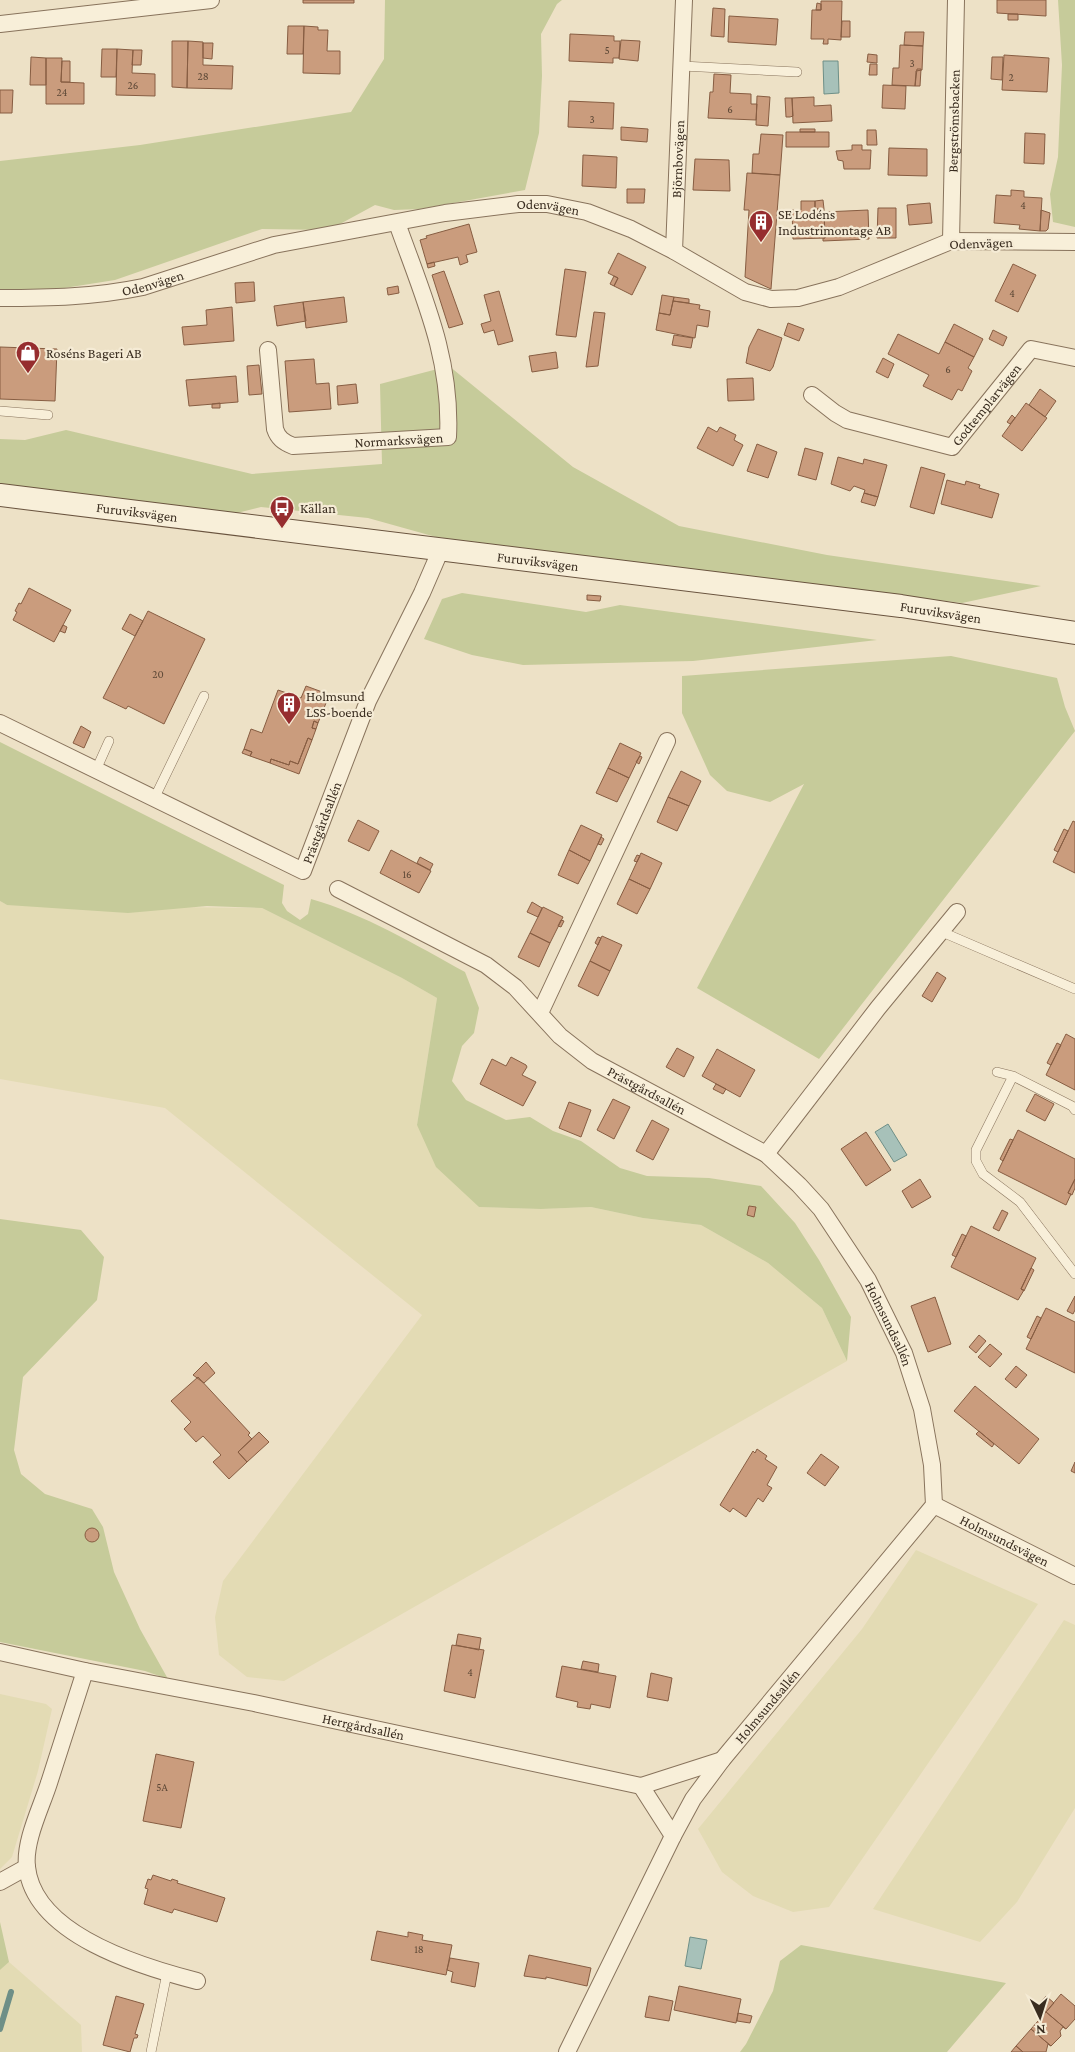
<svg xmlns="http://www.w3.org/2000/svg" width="1075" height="2052" font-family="'Crimson Pro',serif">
<rect width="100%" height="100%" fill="#ede1c6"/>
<path fill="#e3dbb4" d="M0 901 7 905 262 908 402 978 437 998 417 1125 479 1207 541 1209 591 1207 643 1218 701 1225 768 1263 822 1308 847 1361 284 1681 247 1677 219 1655 215 1617 223 1581 422 1315 165 1108 0 1079Z
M916 1550 1038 1604 829 1907 793 1912 753 1896 722 1872 698 1829 862 1629Z
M1064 1620 1075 1625V1808L1017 1902 980 1942 873 1909Z
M0 1694 46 1704 52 1709 38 1771 12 1857 0 1869Z
M9 1962 81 2025 82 2052H0V1970Z"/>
<path fill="#c6cb9a" d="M385 0H562L557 4 541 34 542 76 539 133 525 190 420 209 394 210 375 205 329 230 262 229 115 280 58 289 0 291V161L140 145 351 112 384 59Z
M1058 0H1075V227L1053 222 1050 194 1058 157 1062 65Z
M449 366 573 467 679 526 827 555 1041 586 962 603 436 537 368 518 261 507 233 514 0 485V439L25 440 66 430 252 474 382 464 380 384Z
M462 593 586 612 620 605 877 640 693 661 523 665 472 655 424 639 442 599Z
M951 656 1057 678 1065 707 1075 731 819 1059 697 988 804 784 770 802 727 791 710 775 682 713V676Z
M0 742 284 885 282 903 287 911 300 920 308 914 311 899C364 914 416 945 465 972L479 1008 474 1033 462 1046 452 1081 466 1100 506 1120 530 1117 553 1131 581 1141 620 1168 647 1176 709 1178 761 1186 795 1223 819 1260 851 1317 847 1361 822 1308 768 1263 701 1225 643 1218 591 1207 541 1209 479 1207 436 1167 417 1125 437 998 402 978 262 908 207 906 128 913 7 905 0 901Z
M0 1219 81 1230 104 1257 97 1300 23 1377 14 1450 21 1474 45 1494 92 1509 103 1527 114 1572 140 1629 168 1679 145 1671 0 1642Z
M0 1922 9 1962 0 1970Z
M801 1945 1006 1983 947 2052H740L746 2044 773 1991 780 1961Z"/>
<path fill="#a7c1b9" stroke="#6e8f87" d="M823 61H838L839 93 824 94Z
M888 1124 907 1155 894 1162 875 1132Z
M690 1937 707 1940 701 1969 685 1966Z"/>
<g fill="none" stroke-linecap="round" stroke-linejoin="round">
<path stroke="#6e8f87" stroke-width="6" d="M0 2029 11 1992"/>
</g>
<path fill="#ca9c7d" stroke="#875d42" d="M303 0H354V3H303Z
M997 0H1046V16L997 13Z
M821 1H842L841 40 828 39V44H823L824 39H811L812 10H821Z
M817 3 821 4V10H816Z
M713 8 725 9 724 37 711 36Z
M1008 14H1018V20H1008Z
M729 16 778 19 776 45 728 42Z
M842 21H850V37H841Z
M288 26H304L303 54H287Z
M304 26 318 27V30H328L327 51H340V74L303 73Z
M905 32H924L923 46 904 45Z
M570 34 614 36V41H620L619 58H613V63L569 61Z
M621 40 640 41 638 61 619 59Z
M172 41H188L187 88 172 87Z
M188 41 203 42V65L233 66 232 89 187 88Z
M203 43H213L212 59 203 58Z
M900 45 923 46 922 70 916 71 915 86 892 85 893 68H899Z
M102 49H117L116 77H101Z
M117 49 133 50 132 73 155 74V96L116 95Z
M133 50H142L141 65H132Z
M868 54 877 55V63L867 62Z
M1004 55 1049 58 1047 92 1002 90Z
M31 57 46 58V85H30Z
M992 57H1003L1002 80 991 79Z
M46 58H62L61 82 84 83V104H46Z
M62 61H70V82H61Z
M870 64H877V75H869Z
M917 69H921L920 86H915Z
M714 74 731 75 730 93 751 94V104H757L756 120 708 118 710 92H713Z
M883 85 906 86 905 109 882 108Z
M0 90H13L12 113H0Z
M757 96 770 97 768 126 756 125Z
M814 97V106L831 105 832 121 793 123 792 98Z
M785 98H792L793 116 790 117H786Z
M569 101 614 103 613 129 568 127Z
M621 127 648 129 647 142 621 140Z
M800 129H815V132H800Z
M867 130H876L877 145H867Z
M786 132H829V147H786Z
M1025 133 1045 134 1044 164 1024 163Z
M761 134 783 135 780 175 752 173 753 154H759Z
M852 145H862V150H871L870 169H844L843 161 838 160 836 151 852 150Z
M889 148 927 149V176L888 175Z
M583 155 617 157 616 188 582 186Z
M695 159 729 160 730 191 693 190Z
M747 173 780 175 771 289 745 277 749 210H744Z
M627 189H645L644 203H627Z
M1011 190 1024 191V197L1042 198 1040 231 1019 229 1020 225 994 223 996 195 1011 196Z
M823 200 824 209H815V201Z
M801 201H815V209H824L825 238 793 239 792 210H801Z
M930 203 932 223 909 225 907 205Z
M878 208H896V238H877Z
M868 210 869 239 823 241V238H825L824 212Z
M1041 210 1050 213 1048 229 1046 231H1040Z
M469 224 477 252 466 255 468 262 460 265 458 257 427 264 420 240 427 238 426 236Z
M618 253 646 267 632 295 614 286 618 278 608 273Z
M434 262 435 266 428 268 427 264Z
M1013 264 1036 275 1018 312 995 301Z
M565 269 586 272 576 337 556 335Z
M444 271 463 324 449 328 432 275Z
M614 276 618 278 614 286 610 284Z
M254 282 255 301 236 303 235 283Z
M398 286 399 293 388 295 387 288Z
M499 291 513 341 498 345 494 330 484 333 481 324 491 321 484 295Z
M662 295 674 297 670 315 659 313Z
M344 297 347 322 306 328 303 302Z
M674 297 689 299V303L673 301Z
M673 301 700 305 699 309 710 311 708 327 697 325 695 338 656 330 659 313 670 315Z
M303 302 306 321 277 326 274 306Z
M232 307 234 341 184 345 182 327 207 325 206 310Z
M594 312 605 313 598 366 586 367Z
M788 323 804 329 799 341 784 335Z
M954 324 983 339 974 357 945 342Z
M758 329 782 338 773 367 770 371 746 363 749 347Z
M993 330 1007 337 1003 346 989 339Z
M898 334 939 354 945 342 974 357 968 368 972 371 962 391 958 389 952 400 923 386 929 375 888 354Z
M674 335 693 338 691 348 672 345Z
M0 347 57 349 55 401 0 399Z
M556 352 558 368 532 372 529 356Z
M883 358 894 364 888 378 876 372Z
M314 359 316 384 329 383 331 409 289 412 285 361Z
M259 365 262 394 249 395 247 366Z
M236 376 238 402 189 406 186 380Z
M753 378 754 400 728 401 727 379Z
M356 384 358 403 338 405 337 386Z
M1040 389 1056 401 1045 417 1029 405Z
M220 403V408H212V404Z
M1026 403 1047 418 1022 451 1002 436Z
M1012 415 1015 418 1010 424 1007 422Z
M708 427 717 432 720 427 736 435 734 440 743 445 733 466 697 448Z
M757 444 777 452 768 478 747 471Z
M805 448 823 453 816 480 798 475Z
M838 457 863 464 864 459 887 465 878 497 864 493 865 490 854 486 850 491 831 484Z
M921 467 945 474 934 514 910 507Z
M947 480 965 485 966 481 980 485 979 488 999 494 992 518 941 504Z
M864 493 878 497 875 506 861 502Z
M29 588 71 610 54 642 13 620 17 612 15 611 19 603 21 604Z
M587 595 601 596 600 601 587 600Z
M148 611 205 639 164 724 128 706 126 709 103 698Z
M130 614 143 621 135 636 122 629Z
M63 625 67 627 65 633 60 631Z
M306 686 325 693 322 701 326 703 318 723 314 721 312 728 316 729 312 740 308 738 298 764 290 761 289 765 271 759 270 763 250 756 252 752 244 749 251 729 262 733 278 690 301 698Z
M325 693 329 694 326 703 322 701Z
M314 721 318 723 316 729 312 728Z
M81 726 91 732 84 748 73 743Z
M308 738 312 740 299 774 270 763 271 759 289 765 290 761 298 764Z
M620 743 641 753 629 778 608 768Z
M244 749 252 752 250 756 242 753Z
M640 756 642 757 639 764 636 762Z
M608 768 629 778 617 802 596 793Z
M681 771 701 781 689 806 668 797Z
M668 797 689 806 677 831 657 822Z
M358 820 379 831 369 851 348 841Z
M1073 821 1075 822V873L1053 862Z
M581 825 602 835 590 861 569 850Z
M1064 829 1068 831 1058 852 1054 850Z
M601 837 604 839 601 845 598 844Z
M391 850 431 871 419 893 380 873Z
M569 850 590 861 578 884 558 875Z
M641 853 662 863 650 889 629 879Z
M637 855 640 856 637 862 634 861Z
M420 857 433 864 430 870 417 863Z
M629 879 650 889 637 914 617 904Z
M532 902 542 908 538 917 527 912Z
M543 907 563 917 550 943 530 933Z
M561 920 564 921 561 927 558 926Z
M530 933 550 943 539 967 518 957Z
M602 936 622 945 610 971 590 961Z
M598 937 601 938 598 945 595 943Z
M590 961 610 971 598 996 578 986Z
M937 972 946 978 932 1002 922 996Z
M1066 1034 1075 1039V1090L1046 1075Z
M1057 1043 1061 1045 1051 1065 1047 1063Z
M677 1048 694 1057 684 1077 666 1067Z
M717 1049 755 1070 740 1097 702 1076Z
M511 1057 526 1065 527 1067 522 1075 536 1082 523 1106 480 1084 492 1059 506 1066Z
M716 1084 726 1089 723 1094 713 1089Z
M1035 1094 1054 1104 1045 1121 1026 1111Z
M613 1099 630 1107 614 1139 597 1130Z
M569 1102 591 1110 581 1137 559 1128Z
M652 1120 669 1129 653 1160 636 1151Z
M1018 1130 1075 1159V1179L1068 1193 1071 1194 1066 1205 998 1171Z
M866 1132 891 1170 866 1186 841 1149Z
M1010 1139 1013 1140 1003 1161 1000 1159Z
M920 1179 931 1197 912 1208 902 1191Z
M1075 1179V1188L1072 1195 1068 1193Z
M749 1206 756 1207 754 1217 747 1215Z
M1002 1210 1008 1213 999 1231 993 1228Z
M971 1226 1036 1258 1021 1289 1024 1290 1018 1300 951 1267Z
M962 1234 966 1236 956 1257 952 1255Z
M1031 1268 1034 1270 1024 1291 1021 1289Z
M1075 1296V1310L1073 1314 1067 1311Z
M935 1297 951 1344 928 1352 911 1306Z
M1046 1308 1075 1322V1373L1026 1349Z
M1037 1316 1041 1318 1031 1339 1027 1337Z
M979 1335 986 1341 976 1353 969 1347Z
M990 1344 1002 1354 990 1367 978 1357Z
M206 1362 215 1373 204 1383 193 1375Z
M1016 1366 1027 1375 1016 1388 1005 1379Z
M198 1377 250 1433 248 1435 252 1439 238 1452 247 1462 229 1479 213 1462 221 1455 203 1436 196 1442 184 1429 191 1422 171 1401Z
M975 1386 1039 1439 1019 1464 954 1411Z
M979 1431 994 1444 992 1447 976 1434Z
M259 1432 269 1442 247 1462 238 1452Z
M757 1449 767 1456 765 1459 777 1467 767 1485 772 1488 763 1502 758 1498 746 1517 733 1508 730 1512 720 1505 753 1451 755 1453Z
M821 1454 839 1467 825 1486 807 1473Z
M1075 1462V1473L1071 1471Z
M85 1535a7 7 0 1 1 14 0a7 7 0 1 1-14 0Z
M458 1634 481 1638 479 1650 456 1645Z
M452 1645 484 1650 475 1698 444 1691Z
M583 1661 599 1664 598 1672 581 1669Z
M562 1666 616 1676 610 1708 591 1704 590 1709 577 1707 578 1702 556 1697Z
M651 1673 672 1678 668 1701 647 1697Z
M156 1754 194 1762 181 1828 143 1821Z
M153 1875 171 1881 172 1879 178 1881 177 1883 225 1898 217 1922 174 1909 172 1913 144 1904 148 1889 145 1888 148 1879 151 1880Z
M377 1931 408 1937V1932L423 1935 422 1940 452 1945 446 1975 371 1960Z
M529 1955 591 1968 587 1986 546 1977V1979L524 1976Z
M450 1958 479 1963 475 1987 451 1982 453 1972 447 1970Z
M679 1986 741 1999 736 2023 674 2010Z
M1061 1994 1075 2006V2019L1066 2029 1046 2012Z
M116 1996 144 2004 135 2034 138 2035 137 2038H134L130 2052 103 2045Z
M649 1996 673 2001 669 2021 645 2017Z
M1046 1996 1054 2003 1046 2012 1038 2005Z
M1046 2012 1066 2029 1063 2027 1060 2031 1061 2036 1051 2046 1031 2029Z
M738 2013 752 2016 750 2023 737 2021Z
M1031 2029 1051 2046 1048 2044 1046 2052H1023L1016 2046Z
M1016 2046 1023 2052H1011Z"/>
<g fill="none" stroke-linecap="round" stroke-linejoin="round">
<defs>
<path id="lane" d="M682 66 797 72
M0 411 48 415
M96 770 109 741
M154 799 204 696
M942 932 1075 989
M997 1072 1013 1076 976 1150V1161L983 1174 1020 1202 1075 1274
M1013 1076 1072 1106 1075 1110
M151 2052 167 1973"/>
<g id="street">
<path d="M0 24 211 0"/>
<path id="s1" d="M951 241 956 0"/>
<path id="s2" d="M674 251 684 0"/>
<path id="s3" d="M0 298C49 298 95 297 143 287L274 245 445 213 518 204H547L587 212 631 229 674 251 745 292 771 299 798 298 839 287 951 241 1075 242"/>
<path id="s4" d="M268 350 275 429C278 438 283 442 293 446L448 437C452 358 423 296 397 223"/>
<path id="s5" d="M812 395 835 413 847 420 952 447 1031 349 1075 358"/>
<path id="s6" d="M0 723 303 871 368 701 422 593 441 549"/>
<path id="s7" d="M338 889 486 965 515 987 560 1036 592 1061 766 1154 799 1185 821 1209 868 1280 904 1353 922 1409 932 1465 934 1505 722 1760 693 1799 673 1836 567 2052"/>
<path d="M540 1013 667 741"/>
<path d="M766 1154 878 1008 957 912"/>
<path id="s8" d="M934 1505 1075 1576"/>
<path id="s9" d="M0 1652 85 1671 254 1703 641 1786"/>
<path d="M85 1671C73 1709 61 1746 49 1783 41 1808 24 1841 27 1867 34 1935 142 1967 197 1981"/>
<path d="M673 1836 641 1786 722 1760"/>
<path d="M0 1882 27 1867"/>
</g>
<g id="secondary">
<path id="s10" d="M0 495 901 606 1075 633"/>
</g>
</defs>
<use href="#lane" stroke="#88735c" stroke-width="10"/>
<use href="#street" stroke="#88735c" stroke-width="18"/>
<use href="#secondary" stroke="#6a543f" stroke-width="24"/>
<use href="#lane" stroke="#f8efd9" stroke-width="9"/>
<use href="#street" stroke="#f8efd9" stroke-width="16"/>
<use href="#secondary" stroke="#f8efd9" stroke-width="22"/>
</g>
<defs>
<symbol id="building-pin" viewBox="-11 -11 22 30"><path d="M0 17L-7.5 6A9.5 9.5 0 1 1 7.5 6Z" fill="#962d2f" stroke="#f5ebd5"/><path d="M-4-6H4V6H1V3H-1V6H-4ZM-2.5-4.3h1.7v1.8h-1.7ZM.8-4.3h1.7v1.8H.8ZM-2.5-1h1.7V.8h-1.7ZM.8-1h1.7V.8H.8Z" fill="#fff"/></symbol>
<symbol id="shop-pin" viewBox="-11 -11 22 30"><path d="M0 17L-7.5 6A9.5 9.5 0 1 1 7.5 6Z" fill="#962d2f" stroke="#f5ebd5"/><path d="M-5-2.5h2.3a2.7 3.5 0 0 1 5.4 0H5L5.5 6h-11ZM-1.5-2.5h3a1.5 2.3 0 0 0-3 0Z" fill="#fff"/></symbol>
<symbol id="bus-pin" viewBox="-11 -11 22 30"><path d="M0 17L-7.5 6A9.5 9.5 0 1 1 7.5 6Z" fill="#962d2f" stroke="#f5ebd5"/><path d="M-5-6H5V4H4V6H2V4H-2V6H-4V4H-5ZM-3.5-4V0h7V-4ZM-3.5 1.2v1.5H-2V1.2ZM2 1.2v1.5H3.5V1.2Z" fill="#fff"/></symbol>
</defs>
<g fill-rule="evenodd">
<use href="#building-pin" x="747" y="208" width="28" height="38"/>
<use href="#shop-pin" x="14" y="339" width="28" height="38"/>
<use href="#bus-pin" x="268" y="494" width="28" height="38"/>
<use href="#building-pin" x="275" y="690" width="28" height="38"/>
</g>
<g text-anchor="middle" stroke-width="4.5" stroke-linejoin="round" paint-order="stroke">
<g font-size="11" fill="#5d4836">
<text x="607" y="54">5</text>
<text x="912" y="67">3</text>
<text x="203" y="80">28</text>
<text x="1011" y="81">2</text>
<text x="133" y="89">26</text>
<text x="62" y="96">24</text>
<text x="730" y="113">6</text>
<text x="592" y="123">3</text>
<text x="1023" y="209">4</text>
<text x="1012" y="297">4</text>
<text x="948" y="373">6</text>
<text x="158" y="678">20</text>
<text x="407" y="878">16</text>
<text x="470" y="1676">4</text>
<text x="162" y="1791">5A</text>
<text x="419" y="1953">18</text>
</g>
<g font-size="14" fill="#392c1f" stroke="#f5ebd5">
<text dy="5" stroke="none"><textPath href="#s1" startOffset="120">Bergströmsbacken</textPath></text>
<text dy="5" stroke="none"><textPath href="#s2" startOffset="92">Björnbovägen</textPath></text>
<text dy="5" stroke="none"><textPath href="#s3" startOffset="559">Odenvägen</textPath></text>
<text transform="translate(981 243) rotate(-2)" y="5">Odenvägen</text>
<text dy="5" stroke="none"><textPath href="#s3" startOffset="154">Odenvägen</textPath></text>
<text dy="5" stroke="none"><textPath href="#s5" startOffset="206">Godtemplarvägen</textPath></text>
<text dy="5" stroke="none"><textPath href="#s4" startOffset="211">Normarksvägen</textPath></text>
<text dy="5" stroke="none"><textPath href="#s10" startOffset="138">Furuviksvägen</textPath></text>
<text dy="5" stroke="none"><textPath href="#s10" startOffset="542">Furuviksvägen</textPath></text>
<text dy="5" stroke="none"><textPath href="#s10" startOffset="948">Furuviksvägen</textPath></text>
<text dy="5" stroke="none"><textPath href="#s6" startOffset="389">Prästgårdsallén</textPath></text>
<text dy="5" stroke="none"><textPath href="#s7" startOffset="372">Prästgårdsallén</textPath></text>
<text dy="5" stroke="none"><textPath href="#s7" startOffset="719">Holmsundsallén</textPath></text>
<text dy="5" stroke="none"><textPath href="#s8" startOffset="79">Holmsundsvägen</textPath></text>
<text transform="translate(767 1706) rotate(-50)" y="5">Holmsundsallén</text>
<text dy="5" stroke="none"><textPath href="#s9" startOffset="371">Herrgårdsallén</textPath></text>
</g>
<g font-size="14" fill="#392c1f" stroke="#f5ebd5" text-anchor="start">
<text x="778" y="219">SE Lodéns<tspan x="778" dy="16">Industrimontage AB</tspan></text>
<text x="46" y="358">Roséns Bageri AB</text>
<text x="300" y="513">Källan</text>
<text x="306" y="701">Holmsund<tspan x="306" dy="16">LSS-boende</tspan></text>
</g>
</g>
<g transform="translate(1040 2017) rotate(176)" stroke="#f5ebd5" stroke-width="4" paint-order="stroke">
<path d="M0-4L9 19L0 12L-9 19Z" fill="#392c1f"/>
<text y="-8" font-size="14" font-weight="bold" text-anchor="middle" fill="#392c1f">N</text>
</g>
</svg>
